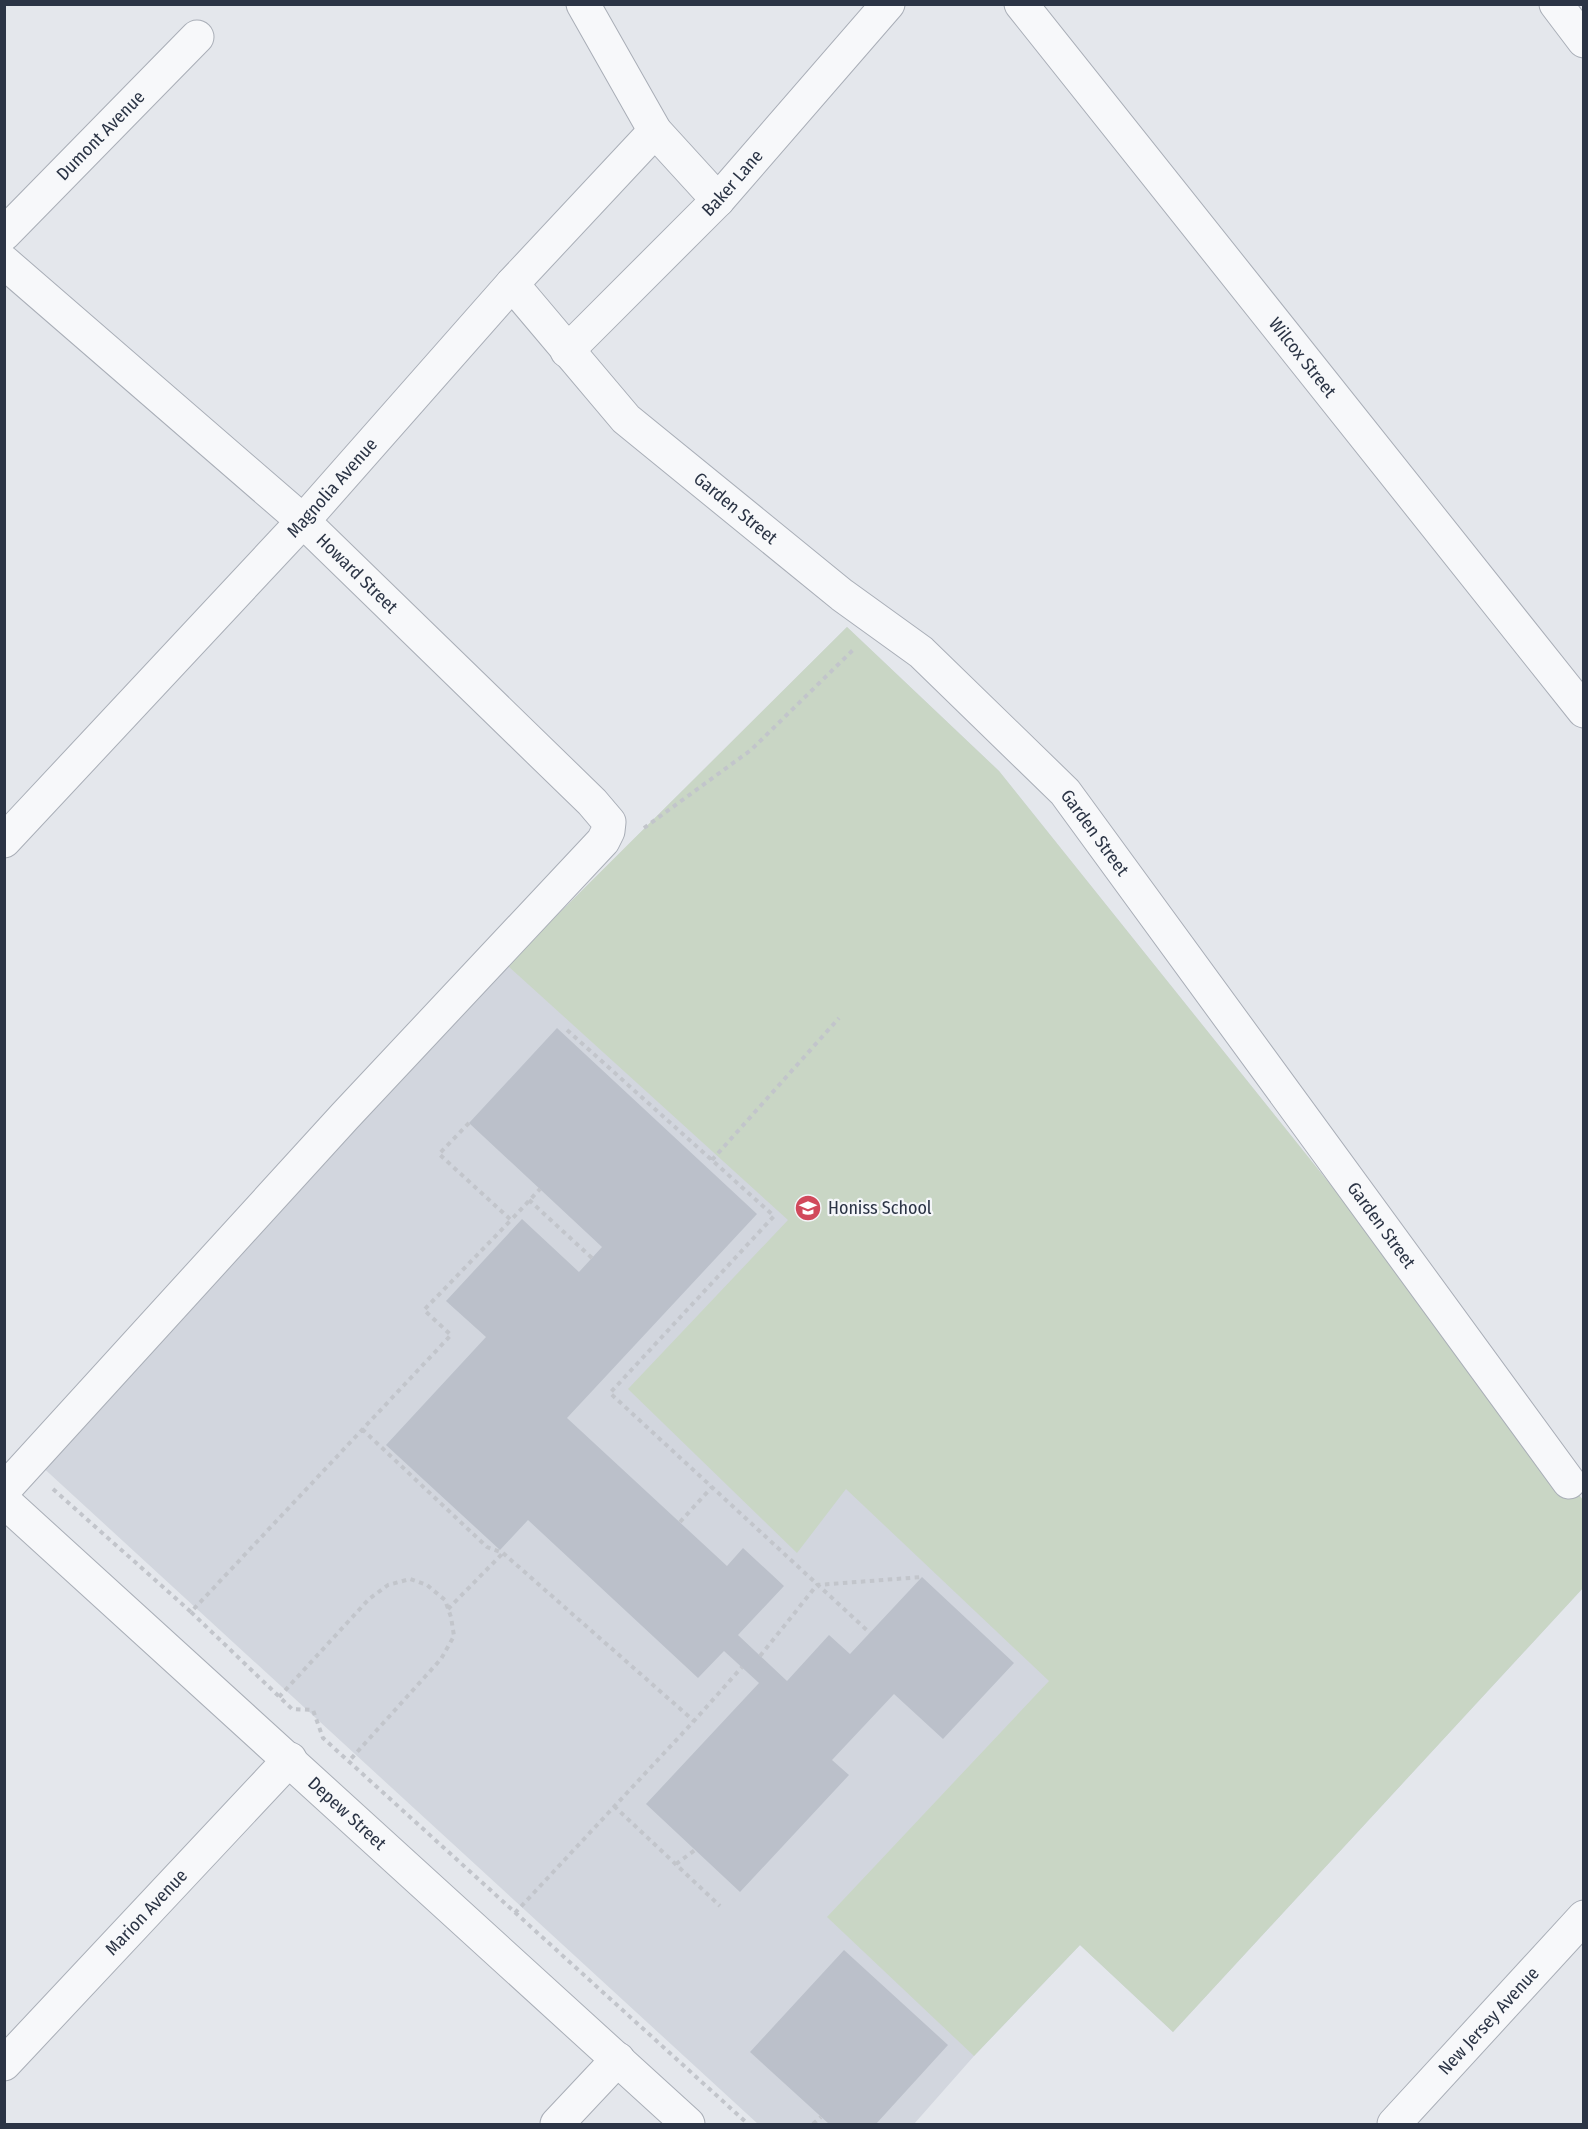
<svg xmlns="http://www.w3.org/2000/svg" width="1588" height="2129" font-family="'Fira Sans Condensed',sans-serif">
<rect width="100%" height="100%" fill="#e4e7ec"/>
<path fill="#d2d6de" d="M847 627 999 771 1583 1500V1588L1173 2032 1080 1945 974 2056 914 2124H758L26 1452 507 965Z"/>
<path fill="#c9d6c5" d="M847 627 999 771 1583 1500V1588L1173 2032 1080 1945 974 2056 827 1917 1049 1681 846 1489 797 1553 628 1389 788 1220 507 965Z"/>
<path fill="#bbc0ca" d="M557 1028 757 1214 567 1418 727 1566 743 1548 784 1586 738 1635 787 1681 829 1635 850 1654 922 1577 1014 1663 943 1739 894 1694 832 1760 849 1775 740 1892 646 1804 759 1683 724 1651 698 1678 528 1520 500 1550 386 1445 486 1337 446 1301 522 1219 579 1272 602 1247 469 1123Z
M844 1950 948 2045 876 2124H829L750 2052Z"/>
<g fill="none" stroke-linecap="round" stroke-linejoin="round">
<defs>
<g id="minor">
<path d="M583 4 655 131 718 200"/>
<path id="s1" d="M1021 4 1584 711"/>
<path d="M1556 4 1584 41"/>
<path id="s2" d="M4 234 197 37"/>
<path id="s3" d="M4 262 303 521 592 802 609 822 608 831 603 841 345 1116 4 1490"/>
<path id="s4" d="M512 284 626 419 842 595 921 652 1065 792 1569 1482"/>
<path id="s5" d="M567 351 718 200 888 4"/>
<path id="s6" d="M4 841 303 521 512 284 655 131"/>
<path id="s7" d="M4 1501 688 2124"/>
<path id="s8" d="M4 2064 290 1759"/>
<path d="M557 2124 618 2059"/>
<path id="s9" d="M1394 2124 1584 1917"/>
</g>
</defs>
<use href="#minor" stroke="#a9aeb7" stroke-width="35"/>
<path stroke="#c2c5cb" stroke-width="4" stroke-dasharray="4.5 4.5" stroke-linecap="butt" d="M644 828 751 750 855 648
M567 1030 774 1216 610 1393 870 1633
M469 1123 439 1154 511 1220 540 1189
M712 1160 839 1018
M529 1200 592 1258
M362 1429 487 1547 503 1553 694 1721
M53 1489 191 1612 451 1335 424 1310 511 1220
M680 1522 712 1487
M448 1609 503 1553
M191 1612 292 1709 313 1710 323 1738 748 2124
M760 1656 817 1585 922 1577
M279 1697 369 1599 388 1585 410 1579 427 1585 445 1600 451 1617 454 1636 441 1659 349 1761
M614 1806 720 1906
M676 1864 695 1850
M515 1913 694 1721 742 1667
M813 2124 821 2117"/>
<use href="#minor" stroke="#f7f8fa" stroke-width="33"/>
</g>
<defs>
<symbol id="school-disc" viewBox="-11 -11 22 22"><circle r="9.5" fill="#d1495b" stroke="#f4f6f9"/><path d="M0-5L7-2L0 1L-7-2ZM-4 1L0 2.5L4 1V4Q0 6-4 4Z" fill="#fff"/></symbol>
</defs>
<g fill-rule="evenodd">
<use href="#school-disc" x="793" y="1193" width="30" height="30"/>
</g>
<g text-anchor="middle" stroke-width="4.5" stroke-linejoin="round" paint-order="stroke">
<g font-size="18" fill="#2b3445" stroke="#f4f6f9">
<text dy="6" stroke="none"><textPath href="#s2" startOffset="138">Dumont Avenue</textPath></text>
<text dy="6" stroke="none"><textPath href="#s5" startOffset="236">Baker Lane</textPath></text>
<text dy="6" stroke="none"><textPath href="#s1" startOffset="452">Wilcox Street</textPath></text>
<text dy="6" stroke="none"><textPath href="#s6" startOffset="482">Magnolia Avenue</textPath></text>
<text dy="6" stroke="none"><textPath href="#s4" startOffset="318">Garden Street</textPath></text>
<text dy="6" stroke="none"><textPath href="#s3" startOffset="471">Howard Street</textPath></text>
<text dy="6" stroke="none"><textPath href="#s4" startOffset="804">Garden Street</textPath></text>
<text dy="6" stroke="none"><textPath href="#s4" startOffset="1290">Garden Street</textPath></text>
<text dy="6" stroke="none"><textPath href="#s7" startOffset="464">Depew Street</textPath></text>
<text dy="6" stroke="none"><textPath href="#s8" startOffset="208">Marion Avenue</textPath></text>
<text dy="6" stroke="none"><textPath href="#s9" startOffset="140">New Jersey Avenue</textPath></text>
</g>
<g font-size="18" fill="#2b3445" stroke="#f4f6f9" text-anchor="start">
<text x="828" y="1214">Honiss School</text>
</g>
</g>
<rect width="1588" height="2129" fill="none" stroke="#2b3445" stroke-width="12"/>
</svg>
